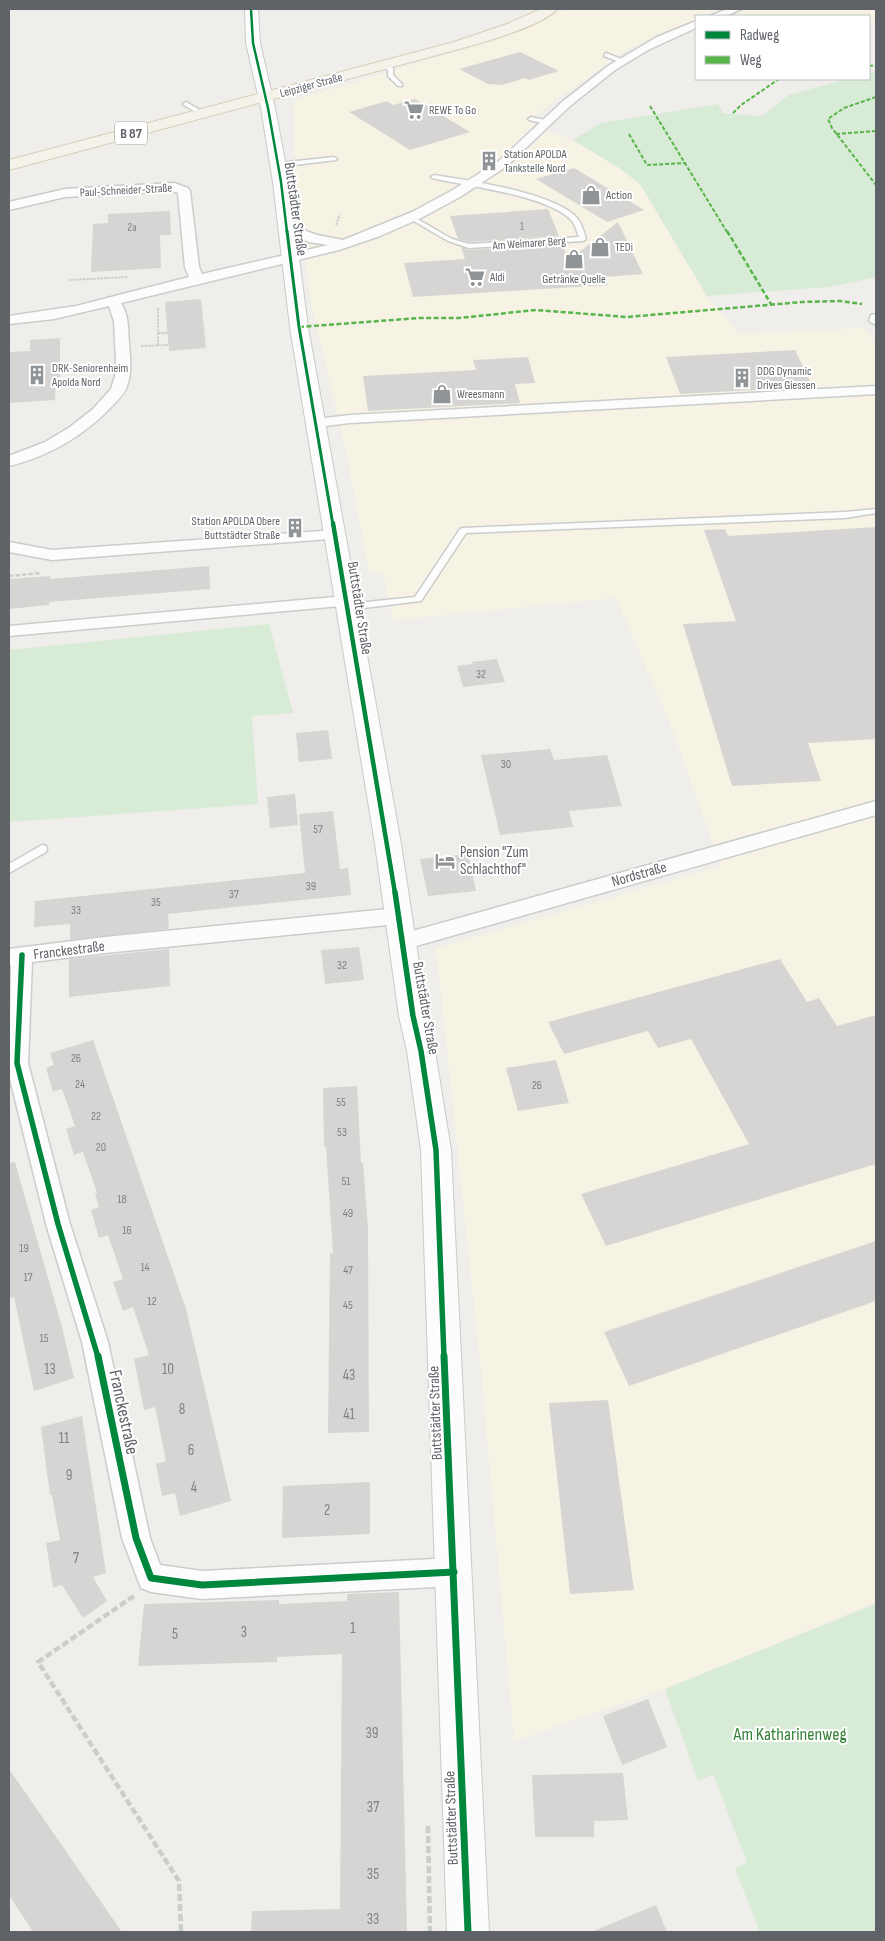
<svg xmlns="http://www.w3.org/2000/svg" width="885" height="1941" font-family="'Sofia Sans Condensed',sans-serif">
<rect width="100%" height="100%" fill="#efeeea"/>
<path fill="#f7f3e4" d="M566 9H876V21L869 22V16H728L713 12 696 16V19L632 47 605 65 534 116 532 127 573 140 619 168 640 184 707 296 738 334 864 328 876 345V1602L665 1689 514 1741 481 1371 436 948 721 866 670 723 616 598 393 620 384 576 369 571 344 441 312 309 295 175 294 100 509 36Z"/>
<path fill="#d8ebd6" d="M876 71V277L830 287 707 296 640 184 619 168 573 140 601 123 718 104 723 113 762 116 789 95 847 79H869V73Z
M269 624 293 713 252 716 258 804 9 822V650Z
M876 1604V1932H760L735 1869 747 1862 713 1774 698 1781 665 1689Z"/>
<path fill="#d6d5d3" d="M520 52 559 71 529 80 525 78 502 85 488 84 459 69Z
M415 99 470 132 410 150 349 112 387 101 393 105Z
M574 168 644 210 607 222 536 179Z
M548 209 559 236 469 242 458 239 450 216Z
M170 211 171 235H160L161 268 91 272 93 224 108 223V214Z
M618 222 643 274 604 277 608 285 413 297 404 263 465 259 461 247 469 250 562 244 569 260Z
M201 299 206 348 169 351 165 302Z
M60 338V377L56 378 55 400 9 403V352L30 351V340Z
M795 350 813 387 680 394 666 357Z
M528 357 535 383 515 384 520 403 368 411 363 376 476 370 473 360Z
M876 527V739L808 743 821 781 732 786 683 624 736 621 704 530 725 529 728 536Z
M209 566 210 589 49 602V605L9 609V579L50 576V579Z
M497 659 505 682 463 687 457 666 473 664 472 662Z
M328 730 332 759 299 762 296 733Z
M550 749 554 760 607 755 622 806 569 811 573 827 500 835 481 755Z
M295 794 298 825 270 828 267 797Z
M333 811 340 869 348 868 351 895 168 914 169 929 70 940V924L34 927 35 901 305 873 299 814Z
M468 854 476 891 428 896 420 859Z
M359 947 364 980 325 984 321 950Z
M169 949 170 986 69 997V959Z
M780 959 807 1002 819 998 837 1026 876 1015V1164L606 1246 581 1194 749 1144 691 1039 658 1048 648 1031 564 1054 548 1022Z
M93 1040 186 1309 231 1501 180 1516 175 1493 162 1496 156 1464 166 1461 155 1407 144 1410 134 1359 149 1355 133 1307 123 1311 113 1282 123 1279 108 1235 99 1238 91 1210 99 1207 95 1193H97L83 1152 74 1155 66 1129 75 1126 62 1089 53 1092 46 1068 54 1065 50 1053Z
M556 1060 569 1103 518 1111 506 1068Z
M357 1086 361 1163H363L368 1227 369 1432 328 1433 330 1253H333L326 1147H324L323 1088Z
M15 1162 62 1327 74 1378 34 1391 14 1297 9 1299V1163Z
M876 1241V1301L629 1386 604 1332Z
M608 1400 634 1590 570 1594 549 1403Z
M82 1416 106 1573 93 1577 107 1601 83 1618 62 1585 53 1588 46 1543 60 1540 52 1495H50L41 1427Z
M370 1482V1534L282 1538 283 1486Z
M399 1592 407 1932H251L252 1911 340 1909 342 1654 277 1657V1662L138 1666 144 1604 279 1600V1604L347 1601V1594Z
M648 1699 667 1747 622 1765 603 1716Z
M9 1769 122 1932H33L9 1895Z
M623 1773 628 1820 594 1821V1837H535L532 1775Z
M656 1905 667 1932H591Z"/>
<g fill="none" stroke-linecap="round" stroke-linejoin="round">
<defs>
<path id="lane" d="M606 53 624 60 625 61 622 63 604 56Z
M386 64 393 68V75L402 84V86H398L388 76V70L383 66Z
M186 102 205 113 206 114 201 115 184 105 183 104Z
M531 117 549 121 550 122 547 124 529 120 528 119Z
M334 157 337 159 336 160 278 167 275 165 278 163Z
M434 175C467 180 555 193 577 218 582 224 584 232 586 239L583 241 469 248 448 241 407 217 412 216 452 239 469 244 579 237C577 232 575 224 571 220 548 195 465 186 432 178L431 177Z
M876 509V513L845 518 466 533 421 601 347 610 342 607 347 604 415 597 460 529 463 528 845 512Z
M42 845 46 846 47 849 46 852 9 873V864Z"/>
<path id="street" d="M727 9H742L725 16H710Z
M696 21V28L648 50 615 70 570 106 507 166 460 197 421 218 380 236 339 250 121 303C129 316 128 329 129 344 130 358 132 373 127 386 125 394 117 401 111 407 84 436 47 457 9 466V456L45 442 70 427 93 409 111 389 115 376 116 360 114 321 109 306 54 319 9 324V316L76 306 189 277 185 267 178 193 173 191 65 197 9 210V202L65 189 174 183 188 188 190 191 199 267 202 274 311 249 328 245 309 242 282 231 281 228 282 225 287 224 317 235 343 240 412 212 451 191 499 161 562 102 608 66 657 37Z
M876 314V325L869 321 871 315Z
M876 386V394L350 423 316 427 311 426 309 423 311 420 316 419 350 415Z
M336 530 342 532 344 535 342 538 52 560 9 552V542L52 550Z
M346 596 352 597 355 601 352 605 9 636V626Z
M876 801V815L402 950 395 948 392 942 395 936 402 934Z
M398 908 405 911 408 916 405 921 398 924 105 953 32 962 28 1063 70 1224 108 1342 150 1538 160 1565 202 1571 454 1558 464 1562 468 1572 464 1582 454 1586 202 1599 151 1592 141 1588 122 1538 82 1342 46 1224 9 1075 11 965H9V949L105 937Z"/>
<path id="secondary" d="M245 9H258L260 43 275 108 289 182 308 327 401 844 427 1016 435 1051 451 1150 489 1932H447L421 1150 407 1051 399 1016 375 844 290 327 273 182 261 108 246 43Z"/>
<path id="primary" d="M541 9H557C544 25 485 42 463 48L9 170V160L454 42 507 24Z"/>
</defs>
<use href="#lane" stroke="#cbcccc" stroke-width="3"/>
<use href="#street" stroke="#cbcccc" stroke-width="3"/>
<use href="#secondary" stroke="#cacacb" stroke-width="2"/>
<use href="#primary" stroke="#d7ceb8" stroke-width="2"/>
<path stroke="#cacfcc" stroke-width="2" stroke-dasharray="2.5 1" stroke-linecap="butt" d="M336 225 340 214
M69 280 128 277
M158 308V345
M158 333H168
M141 346 169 345"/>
<path stroke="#cacfcc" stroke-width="2.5" stroke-dasharray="4.5 2" stroke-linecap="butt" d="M9 576 41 573"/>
<path stroke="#cacfcc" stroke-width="4.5" stroke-dasharray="7 3" stroke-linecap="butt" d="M134 1596 38 1662 179 1881 181 1932
M428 1826 430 1932"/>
<use href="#lane" fill="#fdfcfc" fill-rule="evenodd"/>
<use href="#street" fill="#fdfcfc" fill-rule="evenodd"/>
<use href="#secondary" fill="#fdfcfc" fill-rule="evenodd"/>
<use href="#primary" fill="#f4f2e9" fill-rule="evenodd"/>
<path stroke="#58b549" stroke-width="2" stroke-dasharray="4 2" stroke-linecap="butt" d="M869 66 876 65
M876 97 844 108 828 119 832 128 876 185
M650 106 727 232
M733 113 741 105 779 79
M629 134 647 165 686 163
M836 134 876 131"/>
<path stroke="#58b549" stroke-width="2.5" stroke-dasharray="5 2.5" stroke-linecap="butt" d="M727 231 771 304
M299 327 419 318H459L536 310 627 317 802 302 840 301 862 304"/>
<defs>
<path id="cycleway-far4" d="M251 9 253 43 268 108 281 182 287 232"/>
<path id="cycleway-far3" d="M287 231 299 327 333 525"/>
<path id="cycleway-far2" d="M333 523 395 893"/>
<path id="cycleway-far1" d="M395 892 413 1016 421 1051 436 1150 444 1357
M22 955 17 1063 58 1224 98 1357"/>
<path id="cycleway" d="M98 1356 136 1538 151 1578 202 1585 454 1572
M444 1356 468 1932"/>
</defs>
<use href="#cycleway-far4" stroke="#fff" stroke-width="4.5"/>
<use href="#cycleway-far3" stroke="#fff" stroke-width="5"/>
<use href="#cycleway-far2" stroke="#fff" stroke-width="7"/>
<use href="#cycleway-far1" stroke="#fff" stroke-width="9"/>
<use href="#cycleway" stroke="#fff" stroke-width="10"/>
<use href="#cycleway-far4" stroke="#00873e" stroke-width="2.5"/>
<use href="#cycleway-far3" stroke="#00873e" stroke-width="3"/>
<use href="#cycleway-far2" stroke="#00873e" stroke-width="4.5"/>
<use href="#cycleway-far1" stroke="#00873e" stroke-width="5.5"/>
<use href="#cycleway" stroke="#00873e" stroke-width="7"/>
</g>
<defs>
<symbol id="supermarket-bare" viewBox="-9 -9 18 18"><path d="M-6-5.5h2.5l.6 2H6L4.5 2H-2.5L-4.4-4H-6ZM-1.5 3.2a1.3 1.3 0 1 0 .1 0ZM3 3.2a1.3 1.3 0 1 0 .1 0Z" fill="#919496" stroke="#fff" stroke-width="2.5" paint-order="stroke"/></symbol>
<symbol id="building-bare" viewBox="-9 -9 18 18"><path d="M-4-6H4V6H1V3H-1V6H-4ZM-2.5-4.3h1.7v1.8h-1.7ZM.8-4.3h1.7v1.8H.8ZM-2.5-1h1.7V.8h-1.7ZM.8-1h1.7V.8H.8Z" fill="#919496" stroke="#fff" stroke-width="2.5" paint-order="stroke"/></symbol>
<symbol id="shop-bare" viewBox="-9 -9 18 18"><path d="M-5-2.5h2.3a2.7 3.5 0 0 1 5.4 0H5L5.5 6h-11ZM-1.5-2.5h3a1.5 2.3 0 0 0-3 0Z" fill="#919496" stroke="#fff" stroke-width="2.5" paint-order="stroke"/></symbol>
<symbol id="hotel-bare" viewBox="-9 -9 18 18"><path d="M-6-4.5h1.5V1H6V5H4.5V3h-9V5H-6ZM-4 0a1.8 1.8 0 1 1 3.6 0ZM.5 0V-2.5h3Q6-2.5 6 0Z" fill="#919496" stroke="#fff" stroke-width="2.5" paint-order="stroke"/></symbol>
</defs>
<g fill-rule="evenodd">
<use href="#supermarket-bare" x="400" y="96" width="28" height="28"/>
<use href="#building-bare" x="475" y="147" width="28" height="28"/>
<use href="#shop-bare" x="577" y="181" width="28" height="28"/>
<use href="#shop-bare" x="586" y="233" width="28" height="28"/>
<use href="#shop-bare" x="560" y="245" width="28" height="28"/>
<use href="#supermarket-bare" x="461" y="263" width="28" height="28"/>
<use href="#building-bare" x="23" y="361" width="28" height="28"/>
<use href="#building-bare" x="728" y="364" width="28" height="28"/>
<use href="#shop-bare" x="428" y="380" width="28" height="28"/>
<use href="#building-bare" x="281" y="514" width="28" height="28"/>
<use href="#hotel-bare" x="431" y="847" width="28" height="28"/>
</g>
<g text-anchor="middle" stroke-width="4" stroke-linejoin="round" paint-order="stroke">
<g font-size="11" fill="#7e8184">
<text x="522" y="230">1</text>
<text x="132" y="231">2a</text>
</g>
<g font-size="12" fill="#5f6368" stroke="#fff">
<text transform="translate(311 85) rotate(-15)" y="4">Leipziger Straße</text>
<text transform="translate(126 190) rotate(-3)" y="4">Paul-Schneider-Straße</text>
<text transform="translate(529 243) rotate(-4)" y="4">Am Weimarer Berg</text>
</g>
<g font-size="12" fill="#5f6368" stroke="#fff" text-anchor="start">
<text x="429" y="114">REWE To Go</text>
<text x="504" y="158">Station APOLDA<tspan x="504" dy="14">Tankstelle Nord</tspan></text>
<text x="606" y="199">Action</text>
<text x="615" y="251">TEDi</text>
<text x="490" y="281">Aldi</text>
<text x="574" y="283" text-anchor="middle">Getränke Quelle</text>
<text x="52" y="372">DRK-Seniorenheim<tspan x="52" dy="14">Apolda Nord</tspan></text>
<text x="757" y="375">DDG Dynamic<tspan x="757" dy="14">Drives Giessen</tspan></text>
<text x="457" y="398">Wreesmann</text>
<text x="280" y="525" text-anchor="end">Station APOLDA Obere<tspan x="280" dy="14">Buttstädter Straße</tspan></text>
</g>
<g font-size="12" fill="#7e8184">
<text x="481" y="678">32</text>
<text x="506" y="768">30</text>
<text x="318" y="833">57</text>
<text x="311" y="890">39</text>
<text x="234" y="898">37</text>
<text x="156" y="906">35</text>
<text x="76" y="914">33</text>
<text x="342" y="969">32</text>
<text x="76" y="1062">26</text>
<text x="80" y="1088">24</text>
<text x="537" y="1089">26</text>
<text x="341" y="1106">55</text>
<text x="96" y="1120">22</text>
<text x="342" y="1136">53</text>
<text x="101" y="1151">20</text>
<text x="346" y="1185">51</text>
<text x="122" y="1203">18</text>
<text x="348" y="1217">49</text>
<text x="127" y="1234">16</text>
<text x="24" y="1252">19</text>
<text x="145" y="1271">14</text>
<text x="348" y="1274">47</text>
<text x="28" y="1281">17</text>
<text x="152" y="1305">12</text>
<text x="348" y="1309">45</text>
<text x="44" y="1342">15</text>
</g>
<rect fill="#fff" stroke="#8f9295" stroke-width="1" x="115" y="121.5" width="32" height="23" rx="4"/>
<g font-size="14" font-weight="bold" fill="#5f6368">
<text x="131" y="138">B 87</text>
</g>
<g font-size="15" fill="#5f6368" stroke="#fff">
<text transform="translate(296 209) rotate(82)" y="5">Buttstädter Straße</text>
<text transform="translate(360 608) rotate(81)" y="5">Buttstädter Straße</text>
<text transform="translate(639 874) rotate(-16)" y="5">Nordstraße</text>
<text transform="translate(69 950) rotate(-7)" y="5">Franckestraße</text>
<text transform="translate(426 1008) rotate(80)" y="5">Buttstädter Straße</text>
<text transform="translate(435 1413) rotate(-92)" y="5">Buttstädter Straße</text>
<text transform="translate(451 1818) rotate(-92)" y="5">Buttstädter Straße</text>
</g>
<g font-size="15" fill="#5f6368" stroke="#fff" text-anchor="start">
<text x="460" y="857">Pension "Zum<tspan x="460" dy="17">Schlachthof"</tspan></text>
</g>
<g font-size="15" fill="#7e8184">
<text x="50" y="1374">13</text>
<text x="168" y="1374">10</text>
<text x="349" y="1380">43</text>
<text x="182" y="1414">8</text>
<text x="349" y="1419">41</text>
<text x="64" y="1443">11</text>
<text x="191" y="1455">6</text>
<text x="69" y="1480">9</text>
<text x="194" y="1492">4</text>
<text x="327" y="1515">2</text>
<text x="76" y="1563">7</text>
<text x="353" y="1633">1</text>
<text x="244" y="1637">3</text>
<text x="175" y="1639">5</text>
<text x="372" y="1738">39</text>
<text x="373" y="1812">37</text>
<text x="373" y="1879">35</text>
<text x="373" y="1924">33</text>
</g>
<g font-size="18" fill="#5f6368" stroke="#fff">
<text transform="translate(124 1412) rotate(78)" y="6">Franckestraße</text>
</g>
<g font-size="18" fill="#348238" stroke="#fff">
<text x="790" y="1740">Am Katharinenweg</text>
</g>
</g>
<rect width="885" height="1941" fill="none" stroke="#5f6368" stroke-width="20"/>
<rect x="695" y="15" width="175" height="65" fill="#ffffff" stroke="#bfc1c3"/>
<rect x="705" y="31" width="25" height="8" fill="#00873e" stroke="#bfc1c3"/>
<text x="740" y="40" font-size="15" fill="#5f6368">Radweg</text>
<rect x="705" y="56" width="25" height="8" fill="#58b549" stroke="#bfc1c3"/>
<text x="740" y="65" font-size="15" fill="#5f6368">Weg</text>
</svg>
